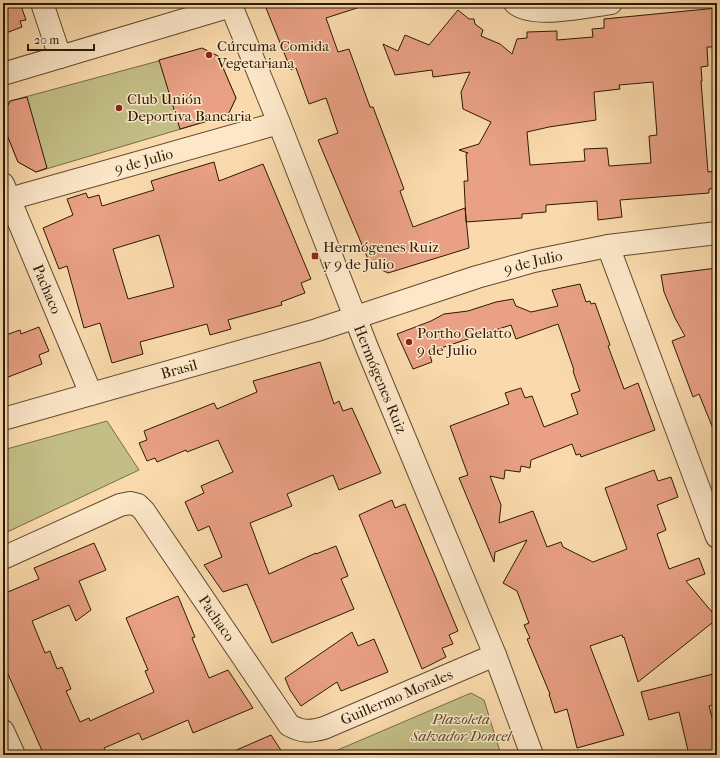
<svg xmlns="http://www.w3.org/2000/svg" width="720" height="758" font-family="'IM FELL French Canon',serif">
<rect width="100%" height="100%" fill="#fadaac"/>
<filter id="stains"><feTurbulence type="fractalNoise" baseFrequency=".005" numOctaves="4"/><feColorMatrix values="0 0 0 0 .2 0 0 0 0 .09 0 0 0 0 .02 0 0 0 .5 -.17"/></filter>
<radialGradient id="worn" r=".72"><stop offset=".6" stop-color="#630" stop-opacity="0"/><stop offset="1" stop-color="#630" stop-opacity=".3"/></radialGradient>
<path fill="#c3be86" stroke="#786c44" d="M203 49 218 56 236 98 228 115 36 172 18 162 3 125V116L10 101Z
M107 421 139 470 3 534V450Z
M471 693 484 700 501 755H326Z"/>
<path fill="#e9a084" stroke="#2c1a03" fill-rule="evenodd" d="M3 3H20L26 20 20 21 22 27 3 34Z
M264 3H360V7L326 18 338 52 349 49 370 107H373L404 189 400 191 413 227 465 208 469 248 388 273 370 264 318 140 338 133 326 98 309 104 296 68 291 70Z
M717 8V27H714L715 47H707L708 66 701 67 702 81H701L708 172 717 171V188L709 189V193L620 200 622 217 598 220 597 201 546 205V212L522 214V218L466 222 464 181H468L466 154 468 153 459 150 479 144 491 122 463 109 461 92 470 72 433 77 432 70 395 75 383 44 398 51 405 35 429 45 458 10 469 19H474L475 24 483 30 481 36 500 44 512 54 517 39 527 38V32L557 31V40L593 37 592 29 604 28V19ZM653 82 657 135 649 136 651 163 609 166 607 148 584 149 585 161 530 165 527 132 549 127 596 120 594 92 620 89 619 85Z
M202 48 218 56 236 98 228 115 180 129 159 60Z
M27 97 47 168 36 172 18 162 3 125V116L10 101Z
M214 162 219 181 263 164 311 279 301 283 305 293 281 302 282 305 228 320 231 329 210 335 207 324 140 342 143 354 112 363 100 323 84 328 67 266 59 269 43 228 73 215 67 199 86 193 88 198 99 195 102 206 154 190 151 181ZM159 235 174 287 128 299 113 249Z
M717 268V436H716L699 394 693 397 672 341 685 336 675 318 664 292 661 275Z
M580 284 586 302 590 301 591 304 595 303 610 345 608 346 624 389 638 383 655 430 581 457 580 454 576 455 572 444 531 460 530 468 521 466 520 472 505 470 504 479 490 476 501 505 499 523 533 511 547 547 561 542 563 547 593 562 627 549 605 488 654 470 658 481 671 477 678 497 657 505 666 530 657 534 669 569 699 558 705 574 686 581 717 618V619L638 682 624 637 623 638 622 635 590 646 624 735 577 748 567 709 555 713 549 694H550L527 639 530 638 524 625 529 623 517 591 503 583 527 540 495 552 494 562 459 478 468 475 450 426 509 404 505 393 521 388 525 398 532 396 544 427 578 414 571 394 580 391 573 371 574 370 558 324 516 339 511 325 486 333 429 352 432 362 413 369 397 334 431 321 444 314 468 311 496 302 513 299 516 306 531 312 558 306 552 290Z
M39 327 49 351 39 355 42 364 3 379V336L20 330 21 334Z
M320 362 334 404 339 401 343 411 352 408 381 473 339 490 333 475 287 494 292 506 250 523 269 574 316 553V554L336 546 348 576 341 579 354 609 272 643 247 584 223 592 204 565 222 557 209 526 198 531 185 502 204 493 201 486 233 472 218 440 187 452 186 450 157 462 155 458 147 461 139 443 147 440 144 431 214 403 217 409 257 392 253 381Z
M392 500 395 508 405 504 458 631 449 635 453 644 442 648 446 657 422 669 359 515Z
M94 543 106 570 79 581 91 610 76 621 69 605 32 621 45 653 50 651 57 669 62 667 71 689 66 691 80 722 89 718 90 721 154 692 145 671 148 670 126 618 178 596 195 637 192 638 209 678 228 670 253 708 193 733 188 720 142 740 139 733 104 748 107 755H44L3 663V594L39 579 34 568Z
M352 632 358 646 374 639 388 672 341 691 337 682 301 706 290 690 285 678Z
M717 673V704L709 706 717 736V755H689L679 712 649 720 641 692Z
M271 735 284 755H225Z"/>
<g fill="none" stroke-linecap="round" stroke-linejoin="round">
<defs>
<g id="minor">
<path d="M42 3 60 57"/>
<path id="s1" d="M230 3 275 113 368 350 495 655 532 755"/>
<path d="M515 3C532 19 588 6 611 3"/>
<path d="M3 74 231 6"/>
<path id="s2" d="M3 184 91 394"/>
<path id="s3" d="M9 199 279 123"/>
<path d="M608 246 717 537"/>
<path id="s4" d="M3 419 317 330 477 277 534 261 608 246 717 233"/>
<path id="s5" d="M3 558 120 505 130 503 138 505 144 511 289 725C301 732 310 732 324 728L495 655"/>
<path d="M3 731 14 755"/>
</g>
</defs>
<use href="#minor" stroke="#604a2d" stroke-width="24"/>
<use href="#minor" stroke="#fce7c9" stroke-width="22"/>
</g>
<g fill="#8f2418" stroke="#fce7c9" stroke-width="1.5">
<circle cx="209" cy="55" r="4"/>
<circle cx="119" cy="108" r="4"/>
<rect x="311" y="252" width="8" height="8" rx="2"/>
<circle cx="409" cy="342" r="4"/>
</g>
<g text-anchor="middle" stroke-width="3" stroke-linejoin="round" paint-order="stroke">
<g font-size="15" fill="#2c1a03" stroke="#fce7c9" text-anchor="start">
<text x="217" y="51">Cúrcuma Comida<tspan x="217" dy="17">Vegetariana</tspan></text>
<text x="127" y="104">Club Unión<tspan x="127" dy="17">Deportiva Bancaria</tspan></text>
<text x="323" y="252">Hermógenes Ruiz<tspan x="323" dy="17">y 9 de Julio</tspan></text>
<text x="417" y="338">Portho Gelatto<tspan x="417" dy="17">9 de Julio</tspan></text>
</g>
<g font-size="15" fill="#2c1a03" stroke="#fce7c9">
<text dy="5" stroke="none"><textPath href="#s3" startOffset="140">9 de Julio</textPath></text>
<text dy="5" stroke="none"><textPath href="#s4" startOffset="553">9 de Julio</textPath></text>
<text dy="5" stroke="none"><textPath href="#s2" startOffset="114">Pachaco</textPath></text>
<text dy="5" stroke="none"><textPath href="#s4" startOffset="183">Brasil</textPath></text>
<text dy="5" stroke="none"><textPath href="#s1" startOffset="405">Hermógenes Ruiz</textPath></text>
<text dy="5" stroke="none"><textPath href="#s5" startOffset="285">Pachaco</textPath></text>
<text dy="5" stroke="none"><textPath href="#s5" startOffset="529">Guillermo Morales</textPath></text>
</g>
<g font-size="15" font-style="italic" fill="#594b2a" stroke="#fce7c9">
<text x="461" y="724">Plazoleta<tspan x="461" dy="17">Salvador Doncel</tspan></text>
</g>
</g>
<rect width="720" height="758" fill="none" stroke="#fadaac" stroke-width="16"/>
<rect x="4" y="4" width="712" height="750" fill="none" stroke="#2c1a03" stroke-width="2"/>
<rect x="8" y="8" width="704" height="742" fill="none" stroke="#2c1a03"/>
<path d="M28 44v6h66v-6" fill="none" stroke="#2c1a03" stroke-width="2"/>
<text x="34" y="44" font-size="12" fill="#2c1a03" stroke="#fce7c9" stroke-width="3" paint-order="stroke">20 m</text>
<rect width="100%" height="100%" filter="url(#stains)"/>
<rect width="100%" height="100%" fill="url(#worn)"/>
</svg>
